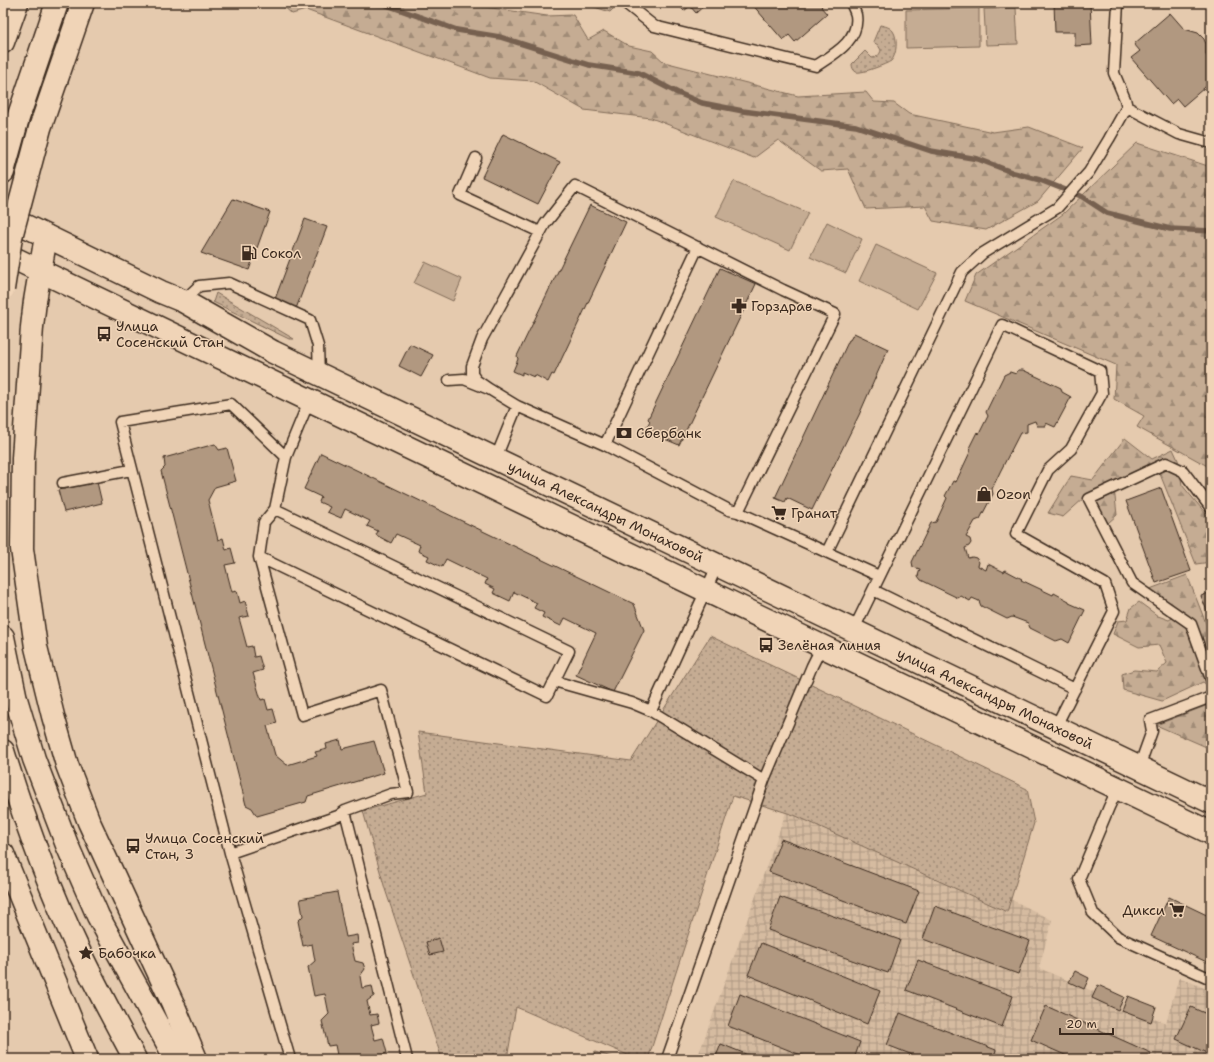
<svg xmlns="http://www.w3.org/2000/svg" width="1214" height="1062" font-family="'Shantell Sans',sans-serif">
<defs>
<pattern id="industrial-grid" width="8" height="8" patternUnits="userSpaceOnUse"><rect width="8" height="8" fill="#d5bba0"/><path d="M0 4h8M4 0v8" fill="none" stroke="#ae9882"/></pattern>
<pattern id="grass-dots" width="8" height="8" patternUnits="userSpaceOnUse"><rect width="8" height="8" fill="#c5ac93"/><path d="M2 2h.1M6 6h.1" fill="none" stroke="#a18c77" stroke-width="1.8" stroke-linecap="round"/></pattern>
<pattern id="forest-firs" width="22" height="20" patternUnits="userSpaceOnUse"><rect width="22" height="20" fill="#c5ac93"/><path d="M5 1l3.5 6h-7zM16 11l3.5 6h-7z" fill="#a18c77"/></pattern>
</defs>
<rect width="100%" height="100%" fill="#e5caae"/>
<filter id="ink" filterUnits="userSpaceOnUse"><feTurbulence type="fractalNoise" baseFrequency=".025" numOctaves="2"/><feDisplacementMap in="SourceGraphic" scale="8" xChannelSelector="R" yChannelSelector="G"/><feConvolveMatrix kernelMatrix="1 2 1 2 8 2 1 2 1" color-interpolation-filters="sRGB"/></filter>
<g filter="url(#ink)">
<path fill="url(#industrial-grid)" d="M794 790 1052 920 1039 968 1166 1023 1179 977 1211 991V1059H697Z"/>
<path fill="url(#grass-dots)" stroke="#806b58" d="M582 3H611L614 8 610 12Z
M880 25C885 26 890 27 893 31 898 38 897 55 891 61 887 64 861 74 856 72 853 70 852 67 852 64L865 51 872 58C877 57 880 55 881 50L878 45 873 42Z
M216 293 294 339H289L213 302Z
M710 636 1027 789 1034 823 1007 912 794 815 733 796 648 1059H637L516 1007 507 1059H442L385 889 363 811 427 793 418 732 631 761Z"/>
<path fill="url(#forest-firs)" stroke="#806b58" d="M280 3H457L547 16 573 15 588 40 604 31 629 46 652 51 664 62 798 96 866 92 874 102 894 103 909 114 993 132 1029 127 1083 148 1038 201 986 230 933 221 925 206 866 209 848 169 821 171 778 140 754 158 651 118 584 110 533 81 490 78 306 10 292 14Z
M1137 143 1211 167V468L1137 427 1144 416 1114 399 1116 365 965 301 976 275 1063 214Z
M1125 438 1152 459 1173 449 1178 460 1182 485 1211 520V562L1196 564 1160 474H1151L1114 488 1117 515 1108 523 1084 498 1063 517 1048 513 1071 476 1093 480Z
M1187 575 1211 636V688L1203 682 1162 701 1123 690 1122 674 1134 670 1157 672 1167 663 1159 645 1139 647 1113 634 1118 621 1127 620 1131 608 1139 602 1158 616 1169 620 1174 617 1152 596 1150 589Z
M1208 705 1211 707V749L1156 725Z"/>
<path fill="#c5ac93" stroke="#806b58" d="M979 8V46L906 48V10Z
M1016 8 1018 44 986 45 984 9Z
M734 181 808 213 790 250 716 217Z
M827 222 862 239 846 273 810 257Z
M876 245 937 273 918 309 859 281Z
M425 262 462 279 453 301 414 283Z
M595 1052 618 1059H593Z"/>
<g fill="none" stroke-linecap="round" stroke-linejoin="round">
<path stroke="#766150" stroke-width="5.5" d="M381 3 457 30 500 37 589 65 639 73 678 93 702 103 743 111 856 126 931 151 978 159 1014 173 1040 180 1081 196 1107 213 1170 229 1211 231"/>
</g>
<path fill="#b19880" stroke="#3b2a1e" d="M677 3H707L696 13 690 6 684 11Z
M751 3H825L821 7 827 14 795 42 789 35 783 40Z
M1054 3H1090L1092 45 1075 46V32H1055Z
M1170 13 1184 29 1198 33 1204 39 1206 44V55L1211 61V69L1209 71 1211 73V82L1183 106 1177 99 1171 104 1131 58 1140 51 1134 44Z
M503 134 560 162 538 204 482 177Z
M233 199 270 212 249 270 201 253Z
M590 205 626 222 554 375 552 374 548 382 535 375 534 377 522 372V375L513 371 518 359 517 356Z
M305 219 327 227 294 314 272 307Z
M720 268 756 284 679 445 653 434V437L643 433 650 421 648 419Z
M854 333 888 349 859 415 812 510 787 498 785 502 775 498 849 340H850Z
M410 344 433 355 421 377 399 366Z
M1018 370H1023L1061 388 1062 392 1071 397 1055 427 1046 423V426H1037L1035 421 1027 424V432L1020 433 1000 472 992 489 993 494 980 519 975 521 966 537 970 539 971 543 969 546 965 548 968 558 972 557 976 558 979 562 978 566 986 570 988 564 1004 572 1005 570 1022 579 1021 580 1053 595 1054 593 1069 601V603L1085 610 1069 643 1062 639 1056 641 1030 628 1028 623 1012 617 1007 619 981 606 979 601 972 598 970 601 961 596 958 598 921 580 918 576 920 569 913 567 912 562 931 523 936 522 947 498 945 496 953 481 956 482 971 450 969 448 977 432 979 434 988 416 986 412 1004 375 1010 372 1016 374Z
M215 444 219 450 227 448 236 481 215 487 208 500 218 540 223 538 226 550 231 548 235 563 225 565 232 592 237 591 240 603 245 601 249 616 239 618 247 647 252 646 254 657 259 656 263 670 253 673 261 700 265 699 268 710 273 709 277 723 267 726 275 755 287 765 317 756 315 752 327 749 326 744 340 740 342 749 374 741 384 773 308 796 306 802 257 816 252 808 246 805 161 471 165 467 164 458Z
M321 453 634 604 644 630 613 692 576 675 596 633 565 618 561 626 542 617 544 613 534 608 537 603 514 592 510 601 493 593 495 589 485 584 487 579 446 559 442 567 427 560 429 556 418 551 420 545 396 534 391 543 376 535 378 531 367 526 370 521 345 509 341 518 327 512 330 507 319 502 321 497 304 489Z
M97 482 102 503 64 512 58 490Z
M1161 488 1191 571 1156 583 1126 501Z
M1211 592V621L1201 596Z
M781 839 919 891 906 924 769 872Z
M337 892 346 937 357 935 358 943 351 944 355 961 363 963 365 969 360 976 362 988 372 986 374 996 367 1001 370 1015 377 1014 379 1023 371 1025 375 1040 383 1038 387 1053 381 1055 382 1059H331V1057L337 1055 335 1045 328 1046 322 1021 329 1014 325 994 314 996 308 967 315 961 312 944 303 946 298 921 303 916 300 899Z
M780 897 900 940 888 973 768 930Z
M1169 897 1211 917V964L1151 936Z
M935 906 1030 941 1018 974 923 939Z
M439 938 443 952 430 955 426 942Z
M761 943 880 991 867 1024 748 975Z
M918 960 1013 996 1002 1027 906 990Z
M1075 971 1089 978 1084 989 1069 982Z
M1098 985 1124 997 1118 1010 1092 998Z
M740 994 860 1042 854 1059H811L728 1026Z
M1128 996 1156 1007 1151 1022 1122 1011Z
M1046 1006 1151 1053 1149 1059H1074L1031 1040Z
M1191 1007 1211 1016V1055L1176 1039Z
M900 1013 996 1050 993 1059H923L887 1045Z
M721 1044 758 1059H715Z
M1171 1055 1180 1059H1169Z"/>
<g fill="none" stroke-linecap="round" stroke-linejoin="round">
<defs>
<path id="lane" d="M625 3 654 26 816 66C834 54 860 40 856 15 855 11 853 7 851 3
M1127 107 1179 134 1211 143
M476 158 460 195 540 232
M183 301 199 286 229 283 310 320 318 346 319 375
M449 380 464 379 489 389 517 406 605 445 729 510 738 512 879 576
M489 389 476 380 472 374V366L482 339 545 224 575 186 783 290 835 314 738 512
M309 401 286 457 275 509 264 522 259 557 302 715 381 690 408 792 391 794 345 811 407 1059
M605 445 698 247
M286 457 231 404 120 422 230 853 290 1059
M495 460 517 406
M63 483 131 470
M1211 508 1183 471 1166 463 1089 499 1132 583 1191 624 1211 679
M827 552 962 272 983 253 1057 208 1089 172 1109 139 1127 107 1125 99 1114 73 1118 3
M259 557 547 696 569 651 275 509
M873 590 1075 689
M853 631 1002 325 1100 371 1102 393 1071 449 1048 470 1016 534 1105 584 1114 611 1055 728
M554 681 632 703 651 711 764 780
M651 711 717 566
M1139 767 1152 731 1150 720 1211 697
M1118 788 1109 807 1079 879 1093 913 1118 937 1211 979
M230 853 338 816 345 811
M667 1059 764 780 812 666 822 646"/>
<g id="secondary">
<path d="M3 42 17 3"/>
<path d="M3 172 18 118 57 3"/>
<path id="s1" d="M3 215 161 292 183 301 273 352 1211 802"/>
<path d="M46 236 35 301 32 327 23 458 22 549 36 647 53 716 67 765 89 822 173 1004 196 1059"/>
<path d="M3 253 1211 833"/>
<path d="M3 637 16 699 34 759 67 845 98 916 176 1059"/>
<path d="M3 751C24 819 48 886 79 951 96 987 116 1023 135 1059"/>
<path d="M3 854 87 1059"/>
</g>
</defs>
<use href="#lane" stroke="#3b2a1e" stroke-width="13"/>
<use href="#secondary" stroke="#3b2a1e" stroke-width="25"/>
<use href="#lane" stroke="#f0d4b7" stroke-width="10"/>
<use href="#secondary" stroke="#f0d4b7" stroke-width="22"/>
<defs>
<path id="secondary-bridge" d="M3 289 11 237 40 128 83 3"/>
</defs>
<use href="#secondary-bridge" stroke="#3b2a1e" stroke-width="25" stroke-linecap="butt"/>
<use href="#secondary-bridge" stroke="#f0d4b7" stroke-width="22"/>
</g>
</g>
<defs>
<symbol id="fuel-bare" viewBox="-9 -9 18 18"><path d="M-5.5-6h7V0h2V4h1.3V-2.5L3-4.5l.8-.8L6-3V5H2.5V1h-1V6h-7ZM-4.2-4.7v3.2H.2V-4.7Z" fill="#3b2a1e" stroke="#f0d4b7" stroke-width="2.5" paint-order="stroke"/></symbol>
<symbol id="pharmacy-bare" viewBox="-9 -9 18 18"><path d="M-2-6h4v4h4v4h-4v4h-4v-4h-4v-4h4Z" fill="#3b2a1e" stroke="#f0d4b7" stroke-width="2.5" paint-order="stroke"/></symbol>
<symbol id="bus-bare" viewBox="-9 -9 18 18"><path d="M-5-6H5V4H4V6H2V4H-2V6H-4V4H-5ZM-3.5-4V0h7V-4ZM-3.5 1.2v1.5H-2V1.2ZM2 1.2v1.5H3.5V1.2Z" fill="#3b2a1e" stroke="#f0d4b7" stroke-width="2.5" paint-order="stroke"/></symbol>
<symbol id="bank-bare" viewBox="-9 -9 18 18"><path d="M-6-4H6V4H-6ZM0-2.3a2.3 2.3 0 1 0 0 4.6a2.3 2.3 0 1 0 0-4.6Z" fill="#3b2a1e" stroke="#f0d4b7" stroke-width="2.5" paint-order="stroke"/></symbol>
<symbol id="shop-bare" viewBox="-9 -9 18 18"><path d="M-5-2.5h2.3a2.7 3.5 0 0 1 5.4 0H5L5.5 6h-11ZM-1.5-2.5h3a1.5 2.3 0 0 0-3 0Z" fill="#3b2a1e" stroke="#f0d4b7" stroke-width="2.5" paint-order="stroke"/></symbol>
<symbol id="supermarket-bare" viewBox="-9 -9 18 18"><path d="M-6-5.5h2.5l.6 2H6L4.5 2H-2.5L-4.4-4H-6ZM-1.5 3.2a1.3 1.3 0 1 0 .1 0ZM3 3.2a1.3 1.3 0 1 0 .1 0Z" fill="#3b2a1e" stroke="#f0d4b7" stroke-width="2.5" paint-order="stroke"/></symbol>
<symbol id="sight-bare" viewBox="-9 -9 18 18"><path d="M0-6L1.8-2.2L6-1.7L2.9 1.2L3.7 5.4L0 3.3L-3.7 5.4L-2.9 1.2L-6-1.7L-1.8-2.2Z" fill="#3b2a1e" stroke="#f0d4b7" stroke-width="2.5" paint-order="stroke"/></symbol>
</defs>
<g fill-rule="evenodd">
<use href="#fuel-bare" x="238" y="242" width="22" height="22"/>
<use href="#pharmacy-bare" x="728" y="295" width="22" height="22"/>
<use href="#bus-bare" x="93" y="323" width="22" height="22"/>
<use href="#bank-bare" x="613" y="422" width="22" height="22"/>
<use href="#shop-bare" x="973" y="483" width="22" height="22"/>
<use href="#supermarket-bare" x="768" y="502" width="22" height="22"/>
<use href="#bus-bare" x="755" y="634" width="22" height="22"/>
<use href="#bus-bare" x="122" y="835" width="22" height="22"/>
<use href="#supermarket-bare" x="1166" y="899" width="22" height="22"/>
<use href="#sight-bare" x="75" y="942" width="22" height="22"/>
</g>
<g text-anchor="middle" stroke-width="3" stroke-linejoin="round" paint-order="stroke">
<g font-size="14" fill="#3b2a1e" stroke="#f0d4b7" text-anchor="start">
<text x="261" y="258">Сокол</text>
<text x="751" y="311">Горздрав</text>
<text x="116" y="331">Улица<tspan x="116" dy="16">Сосенский Стан</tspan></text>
<text x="636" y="438">Сбербанк</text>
<text x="996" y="499">Ozon</text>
<text x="791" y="518">Гранат</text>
<text x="778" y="650">Зелёная линия</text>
<text x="145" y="843">Улица Сосенский<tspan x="145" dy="16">Стан, 3</tspan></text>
<text x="1165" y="915" text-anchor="end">Дикси</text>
<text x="98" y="958">Бабочка</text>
</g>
<g font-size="14" fill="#3b2a1e" stroke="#f0d4b7">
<text dy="5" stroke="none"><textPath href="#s1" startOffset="672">улица Александры Монаховой</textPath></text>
<text dy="5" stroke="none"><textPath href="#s1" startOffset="1104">улица Александры Монаховой</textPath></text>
</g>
</g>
<rect width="1214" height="1062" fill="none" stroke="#f0d4b7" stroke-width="16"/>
<rect x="8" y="8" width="1198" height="1046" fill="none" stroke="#3b2a1e" stroke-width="1.5" filter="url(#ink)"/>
<path d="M1060 1028v6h53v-6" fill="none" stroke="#3b2a1e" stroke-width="2"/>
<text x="1066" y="1028" font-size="12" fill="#3b2a1e" stroke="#f0d4b7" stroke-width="3" paint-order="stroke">20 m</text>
</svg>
